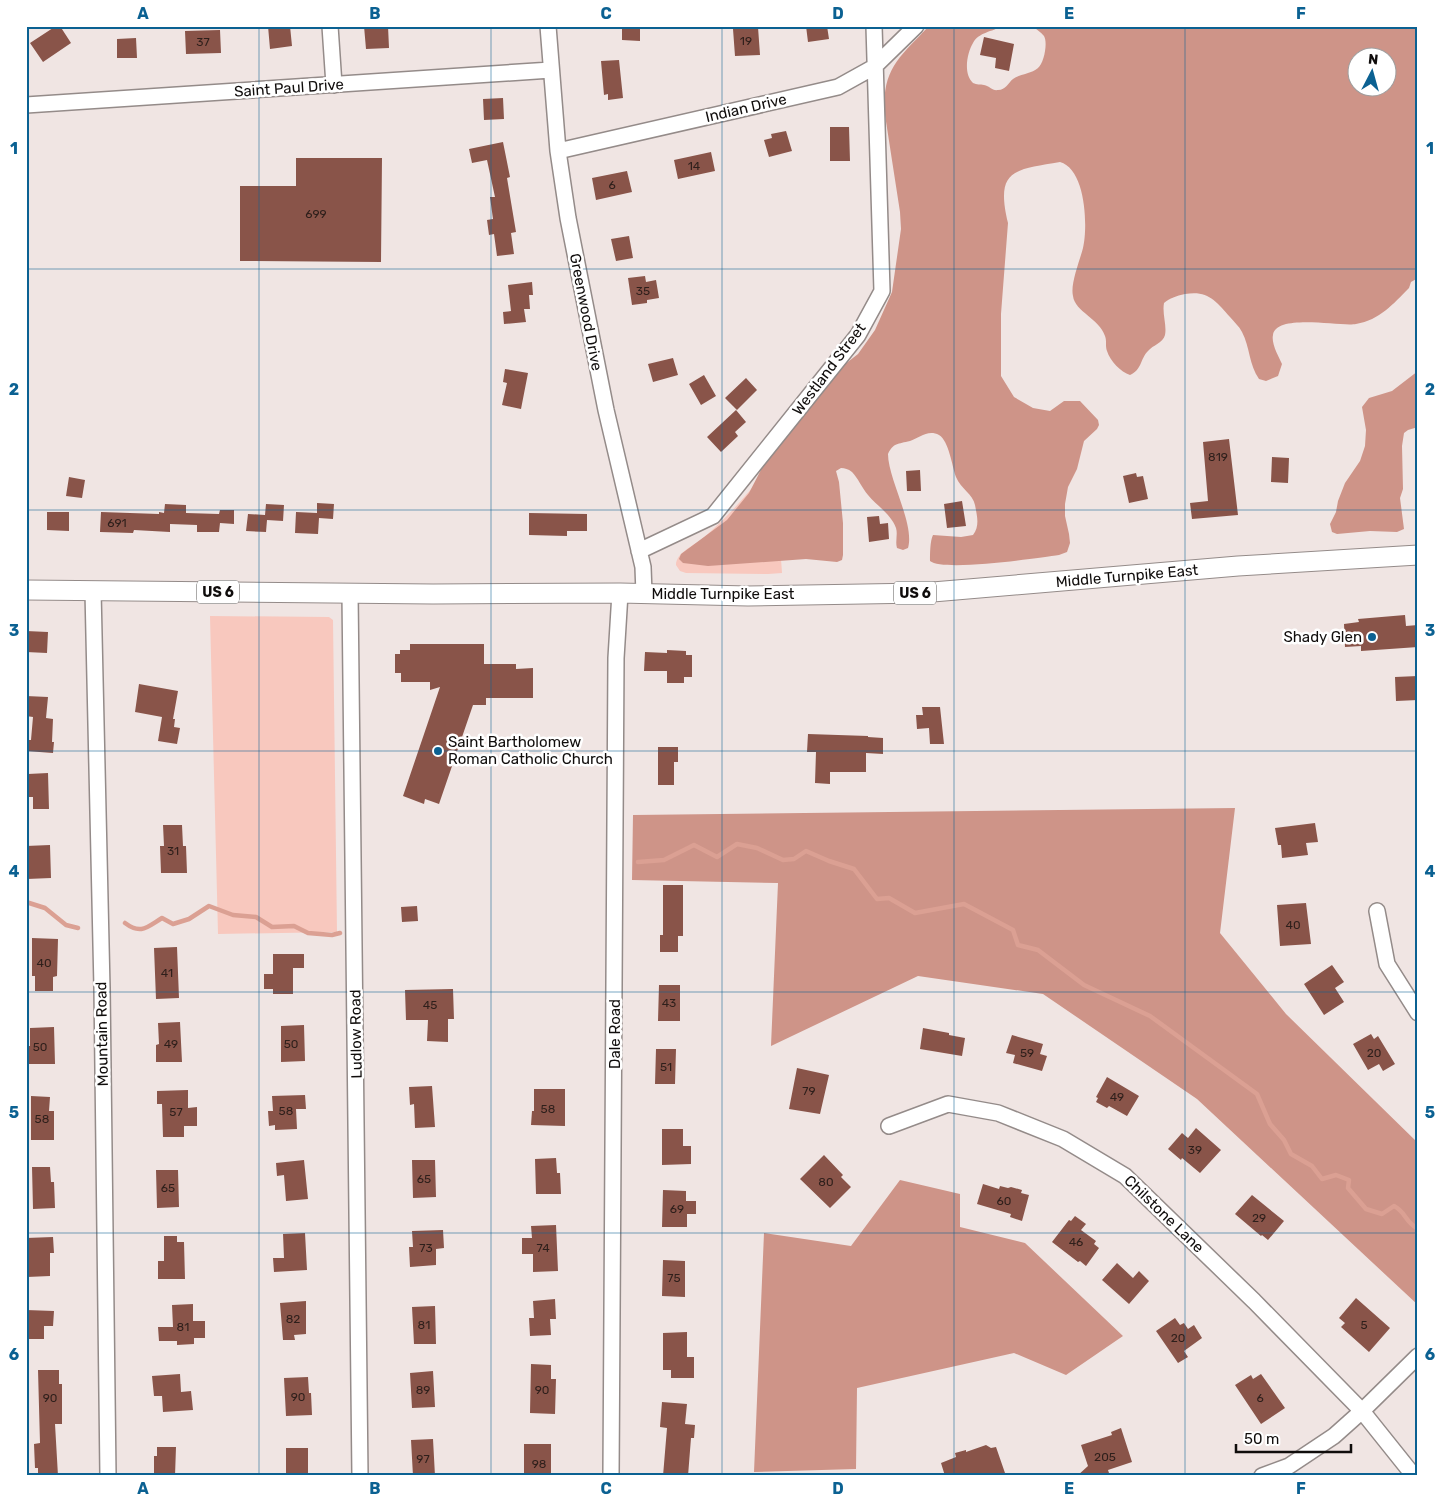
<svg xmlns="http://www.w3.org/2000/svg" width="1444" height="1502" font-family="Rubik,sans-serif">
<rect width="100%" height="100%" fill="#f0e5e3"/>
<path fill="#f8c8be" d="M774 459 782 573 768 574 686 573 680 571 676 565C676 553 693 546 702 539 730 515 753 489 774 459Z
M210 616 329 617 333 620 337 932 218 934Z"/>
<path fill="#ce9488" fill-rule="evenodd" d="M929 26H1002C992 32 979 32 973 43 967 53 963 74 973 83 977 85 980 84 984 85 990 86 992 91 998 90 1006 90 1008 83 1013 79 1020 74 1031 74 1038 68 1044 63 1048 43 1044 36 1041 32 1036 29 1032 26H1418V278L1411 282 1409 288C1393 304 1380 320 1356 324 1341 327 1276 313 1273 335 1271 344 1279 357 1282 364L1278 376 1266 381 1259 379C1249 365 1250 347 1242 332 1239 326 1234 322 1230 317 1216 301 1208 290 1185 294 1176 296 1170 298 1164 303 1162 314 1167 325 1165 335 1163 343 1153 345 1148 351 1140 359 1142 370 1130 375 1121 372 1110 361 1107 351 1105 346 1107 341 1105 336 1099 318 1075 312 1073 296 1070 284 1080 260 1083 248 1088 227 1086 169 1060 162 1014 170 995 169 1008 223L1001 314V376L1014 397 1033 408 1050 411 1064 401H1080L1098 420 1099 425 1097 429 1084 441 1077 469 1068 487 1065 504V516L1069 534 1070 543 1067 552 1059 555C1037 558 944 572 930 561 930 554 930 541 933 535L961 537 973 535C980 526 977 516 975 505 973 494 961 489 956 477 952 466 949 441 939 435 928 429 919 438 910 441 898 444 893 443 888 454 888 479 915 524 908 548L903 550 897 548C895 541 898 535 896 528 891 514 877 506 868 495 862 488 858 478 852 472 848 469 845 468 841 468L836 471 839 482 843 523V555L842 560 837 562 806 559 708 566 683 563 679 559 681 554 727 520 749 493 764 464 835 372 858 354 875 330 892 292 901 229 900 212 885 115C881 69 900 57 929 26ZM1356 58H1386V88H1356Z
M1418 371 1416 394 1418 401V427L1408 430 1404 433 1402 446 1403 489 1400 498 1404 529 1397 532 1370 531 1337 534 1332 532 1330 524 1336 512 1338 501 1345 483 1360 461 1365 446 1366 430 1362 407 1369 398 1392 391Z
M1235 808 1220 933 1286 1014 1418 1143V1305L1197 1099 1043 994 918 976 771 1046 778 883 632 880 633 815Z
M900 1180 960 1194V1227L1025 1243 1123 1336 1066 1375 1014 1353 857 1388 856 1469 754 1472 764 1233 851 1246Z"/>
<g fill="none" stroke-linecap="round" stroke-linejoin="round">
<path stroke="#dba093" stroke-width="4.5" d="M638 862 664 860 694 845 717 857 737 844 757 848 783 860 794 859 806 851 829 861 854 869 877 899 889 898 915 913 964 904 1013 930 1018 945 1038 950 1084 985 1150 1016 1257 1094 1270 1124 1284 1140 1291 1154 1312 1166 1322 1179 1336 1175 1349 1180 1348 1188 1366 1209 1382 1214 1394 1206C1406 1212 1404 1221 1418 1229
M26 902 45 908 66 925 78 928
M125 923C141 935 147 927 162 918L173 924 189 919 209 906 233 915 256 917 272 927 294 926 308 933 332 935 340 933"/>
</g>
<path fill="#895449" d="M56 26H60L71 43 43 62 30 43Z
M268 26H290L292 46 270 49Z
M364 26H388L389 48 366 49Z
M737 26 758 27 760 55 735 56 733 29H737Z
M806 26H827L829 39 808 42Z
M622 28H640V41L622 40Z
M220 30 221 53 186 54 185 31Z
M984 37 1014 44 1009 71 995 68 996 58 980 55Z
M136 38 137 58H117V39Z
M619 60 623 98 608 100V94L604 95 601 61Z
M503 98 504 119 484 120 483 99Z
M830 127H849L850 161H830Z
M786 131 792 151 769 157 764 140 772 138 771 134Z
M503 142 510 177 507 178 516 232 511 233 514 254 497 256 494 234 489 235 487 220 493 219 490 197H495L487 160 472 163 469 149Z
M711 152 715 171 678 179 674 160Z
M296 158H382L381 262 240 261V186H296Z
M627 171 632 192 596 200 592 178Z
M629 236 633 258 616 261 611 239Z
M645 276 646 282 656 280 659 298 647 300V303L632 305 628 278Z
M532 282 533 295H529L530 309H524L526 322 504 324 503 312 511 311 508 285Z
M673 358 678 375 653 382 648 364Z
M505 369 528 373 521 409 502 405 507 383 503 382Z
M704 375 716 396 701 405 689 384Z
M746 378 757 390 737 410 725 398Z
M736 410 746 422 735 432 738 436 721 452 707 437Z
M1229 439 1238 515 1192 519 1190 503 1208 501 1203 442Z
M1272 457 1289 458 1288 483 1271 482Z
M920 470 921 491H907L906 471Z
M1136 473 1137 477 1143 476 1148 499 1129 503 1123 476Z
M69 477 85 480 82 498 66 496Z
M962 501 966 526 947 528 944 504Z
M317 503 334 504 333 519 319 518 318 534 295 533 296 512 317 513Z
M165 504 186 505V513L219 514 220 510H234V524L220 523 219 532H197V525L170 524V532L134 530 133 533 100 532 101 512 159 514V512L164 513Z
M266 504 284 505 283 521 267 520 266 532 246 531 248 514 265 515Z
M47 512H69V531L47 530Z
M529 513 587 514V531H567V536L529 535Z
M879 516 880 524 888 523 889 539 869 542 867 517Z
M1405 615 1406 626 1418 625V647L1361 651V646L1345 647 1344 624 1359 622 1358 619Z
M26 631 48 632 47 653 26 652Z
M410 644H484V664H516V669L533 668V698H486V705H473L439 804 425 799 424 804 403 796 440 687 430 690V682H401V673H395V654H400V650H410Z
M667 650 686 651V655H692V677H684V683H667V671H644L645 652 667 653Z
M1418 676V700L1396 701 1395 677Z
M139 684 178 691 173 719H175L174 727 180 728 177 744 158 741 162 717 135 712Z
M26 696 48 697 46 718 53 719 52 742H54L53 753 26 751V740H31L33 717 26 716Z
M922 707H940L944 744H930L929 728 917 729 916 715H923Z
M808 734 868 736V737L883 738V754L866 753V772H830V784L815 783 816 752H807Z
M658 747H678V762H674V785H658Z
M48 773 49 809H33V797H28V774Z
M1315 823 1318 842 1306 843 1308 855 1282 858 1281 845H1278L1275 828Z
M163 825H182L183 846H186L187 873H161L160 846H164Z
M50 845 51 878 27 879 26 846Z
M663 885H683V936H678V952H660V935H663Z
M1306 903 1311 944 1280 946 1277 905Z
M417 906 418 921 402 922 401 907Z
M32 938 58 939 57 976 53 977V991H35V976H32Z
M177 947 179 998 156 999 154 948Z
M273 954H304V968H293V994H273V989H264V974H273Z
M1332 965 1344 982 1335 988 1344 1002 1324 1015 1304 984Z
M659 985H680V1021H658Z
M453 989 454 1019H448V1042L427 1041 428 1020H406L405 990Z
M180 1022 182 1062H156V1045L159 1044 158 1023Z
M304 1025 305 1061 281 1062V1026Z
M54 1027 55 1064H26V1046H30V1028Z
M923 1028 949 1033V1035L965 1038 962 1056 920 1049Z
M1371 1034 1374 1039 1378 1036 1395 1064 1383 1071 1379 1064 1368 1070 1353 1044Z
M1012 1035 1043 1044 1040 1054 1047 1056 1042 1071 1013 1063 1015 1055 1006 1053Z
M656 1049H676L675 1084H655Z
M797 1068 829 1075 820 1114 789 1109Z
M1107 1077 1139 1096 1127 1116 1109 1106 1107 1108 1096 1102 1098 1098 1096 1097Z
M432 1086 435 1127 415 1128 414 1104 410 1105 409 1087Z
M534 1089H565V1126L531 1125 532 1111H534Z
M188 1090V1108L197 1107V1126H184V1137H163L162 1104H157V1091Z
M305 1095 306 1109H296L297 1129 275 1130V1125L269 1126 268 1111H273L272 1096Z
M31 1096 50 1097 49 1111H54V1140H31Z
M1196 1128 1221 1150 1200 1173 1182 1158 1181 1160 1168 1149 1182 1133 1188 1138Z
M662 1129H683V1146H691V1164L662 1165Z
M824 1155 843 1175 841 1177 851 1187 830 1208 800 1179Z
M556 1158 557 1173H560L561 1194H536L535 1159Z
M304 1160 308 1199 286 1201 284 1175 277 1176 276 1163Z
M412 1160H435L436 1197 413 1198Z
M32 1167H50L51 1182H54L55 1208 33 1209Z
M156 1170H178L179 1207 157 1208Z
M983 1184 999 1189 1000 1186 1008 1188 1011 1187 1022 1190 1021 1193 1029 1195 1022 1221 1010 1217 1011 1214 977 1204Z
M663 1190 686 1191V1201H696V1214H687V1227H662Z
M1252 1195 1284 1221 1268 1240 1262 1235 1261 1236 1235 1214Z
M1075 1216 1086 1224 1081 1230 1096 1241 1094 1244 1099 1248 1086 1266 1080 1261 1078 1262 1052 1242 1069 1220 1071 1221Z
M556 1225 558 1271 533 1272V1254H522V1238H532L531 1226Z
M443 1230 444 1248 436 1249V1265L410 1267 409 1247H413L412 1231Z
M305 1233 307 1270 274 1272 273 1258H284L283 1234Z
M164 1236H177V1242H184L185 1279H158V1261H164Z
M53 1237 54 1253H50V1276L27 1277 26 1238Z
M663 1260 685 1261V1297L662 1296Z
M1117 1263 1133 1278 1139 1271 1149 1281 1129 1304 1102 1280Z
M1356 1298 1390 1328 1369 1352 1341 1327 1345 1323 1339 1318Z
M555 1299 556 1319H550L551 1335 530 1336 529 1318H534L533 1301Z
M306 1301V1334L294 1335 295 1340H283L280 1303Z
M193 1304V1321H205V1338H194V1344L177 1345V1341H159L158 1327H173L172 1305Z
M435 1306 436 1344H414L412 1307Z
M26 1310 54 1311 53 1326H44V1339H26Z
M1175 1318 1180 1325 1184 1323 1188 1329 1194 1325 1202 1338 1184 1351 1188 1357 1178 1363 1156 1331Z
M687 1332V1357H694V1378H671V1370H663V1333Z
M531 1364 551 1365V1379H556L555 1414 530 1413Z
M38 1370H59V1384H62V1424H55L58 1476H38V1468H35L34 1444 40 1443Z
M433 1371 435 1407 412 1408 410 1373Z
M180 1374 181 1392 191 1391 193 1410 163 1412 162 1396H154L152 1376Z
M1261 1374 1285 1408 1261 1424 1235 1385 1251 1375 1253 1379Z
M308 1377 309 1393H311L312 1415 286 1416 284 1378Z
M662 1402 687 1404 685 1424 695 1425 694 1438H691L688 1476H663L667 1428 660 1427Z
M1121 1428 1132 1462 1108 1470 1110 1476H1077L1088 1466 1081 1445 1112 1435 1111 1432Z
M433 1439 435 1476H413L411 1440Z
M524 1444H551V1476H524Z
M986 1445 991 1448 996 1447 1005 1473 995 1476H945L941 1463 956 1457 955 1453 966 1450V1452Z
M157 1447H176L175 1476H154V1456H157Z
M286 1448H308V1476H286Z"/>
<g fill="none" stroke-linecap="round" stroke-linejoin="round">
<defs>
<path id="minor" d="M330 26 334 85
M548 26 558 151 568 218 606 410 643 567 644 594
M26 105 551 70
M558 151 838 87 874 67 916 26
M639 551 713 516 858 335 882 291 874 26
M93 591 102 988 108 1476
M350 593 360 1476
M1377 911 1387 964 1418 1013
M889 1126 948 1104 998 1113 1063 1139 1125 1176 1254 1301 1362 1411 1414 1476
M611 1476 616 658 620 593
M1262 1476 1289 1466 1334 1436 1362 1411 1418 1356"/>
<path id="major" d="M26 590 433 594 620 593 748 596 921 593 1238 566 1418 555"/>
</defs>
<use href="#minor" stroke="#948b89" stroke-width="18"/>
<use href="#major" stroke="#948b89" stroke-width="21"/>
<use href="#minor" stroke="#fff" stroke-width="15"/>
<use href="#major" stroke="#fff" stroke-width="19"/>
</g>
<path fill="none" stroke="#0b6192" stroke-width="1" stroke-opacity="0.55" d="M259 26V1476M491 26V1476M722 26V1476M954 26V1476M1185 26V1476M26 269H1418M26 510H1418M26 751H1418M26 992H1418M26 1233H1418"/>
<g fill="#0b6192" stroke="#fff" stroke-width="2">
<circle cx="1372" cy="637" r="5"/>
<circle cx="438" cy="751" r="5"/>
</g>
<g text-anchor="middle" stroke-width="5" stroke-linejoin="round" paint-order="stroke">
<g font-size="12" fill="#2e1f1b">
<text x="746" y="45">19</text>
<text x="203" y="46">37</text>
<text x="694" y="170">14</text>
<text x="612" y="189">6</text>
<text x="316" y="218">699</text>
<text x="643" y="295">35</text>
<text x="1218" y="461">819</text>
<text x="117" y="527">691</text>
<text x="173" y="855">31</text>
<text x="1293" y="929">40</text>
<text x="44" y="967">40</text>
<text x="167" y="977">41</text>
<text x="669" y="1007">43</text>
<text x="430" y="1009">45</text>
<text x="171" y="1048">49</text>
<text x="291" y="1048">50</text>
<text x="40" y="1051">50</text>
<text x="1027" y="1057">59</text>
<text x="1374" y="1057">20</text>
<text x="666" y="1071">51</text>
<text x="809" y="1095">79</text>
<text x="1117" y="1101">49</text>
<text x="548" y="1113">58</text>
<text x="286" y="1115">58</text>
<text x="176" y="1116">57</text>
<text x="42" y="1123">58</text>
<text x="1195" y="1154">39</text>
<text x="424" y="1183">65</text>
<text x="826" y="1186">80</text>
<text x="168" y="1192">65</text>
<text x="1004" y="1205">60</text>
<text x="677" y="1213">69</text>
<text x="1259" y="1222">29</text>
<text x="1076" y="1246">46</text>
<text x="426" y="1252">73</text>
<text x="543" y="1252">74</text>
<text x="674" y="1282">75</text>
<text x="293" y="1323">82</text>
<text x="424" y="1329">81</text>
<text x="1364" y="1329">5</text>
<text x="183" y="1331">81</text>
<text x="1178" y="1342">20</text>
<text x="423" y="1394">89</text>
<text x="542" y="1394">90</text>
<text x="298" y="1401">90</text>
<text x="50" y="1402">90</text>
<text x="1260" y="1402">6</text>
<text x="1105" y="1461">205</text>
<text x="423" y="1463">97</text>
<text x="539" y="1468">98</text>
</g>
<g fill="#fff" stroke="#585655" stroke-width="1">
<rect x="197" y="580.5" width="42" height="23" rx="4"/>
<rect x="894" y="581.5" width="42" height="23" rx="4"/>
</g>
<g font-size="14" font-weight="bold" fill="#100d0c">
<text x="218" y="597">US 6</text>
<text x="915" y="598">US 6</text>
</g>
<g font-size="15" fill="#100d0c" stroke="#fff">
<text transform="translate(289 88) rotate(-4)" y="5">Saint Paul Drive</text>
<text transform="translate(746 108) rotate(-13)" y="5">Indian Drive</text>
<text transform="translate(586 312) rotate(79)" y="5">Greenwood Drive</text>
<text transform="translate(829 369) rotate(-53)" y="5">Westland Street</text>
<text transform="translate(1127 576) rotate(-5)" y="5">Middle Turnpike East</text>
<text x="723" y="599">Middle Turnpike East</text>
<text transform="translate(102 1034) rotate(-91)" y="5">Mountain Road</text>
<text transform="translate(356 1034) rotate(-91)" y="5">Ludlow Road</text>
<text transform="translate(615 1034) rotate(-90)" y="5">Dale Road</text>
<text transform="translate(1164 1214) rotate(44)" y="5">Chilstone Lane</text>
</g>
<g font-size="15" fill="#100d0c" stroke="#fff" text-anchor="end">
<text x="1362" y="642">Shady Glen</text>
<text x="448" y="747" text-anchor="start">Saint Bartholomew<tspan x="448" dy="17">Roman Catholic Church</tspan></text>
</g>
</g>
<rect width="1444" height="1502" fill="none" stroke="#ffffff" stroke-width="55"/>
<g transform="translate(1372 72) rotate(6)"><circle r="24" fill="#ffffff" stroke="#9f9e9e"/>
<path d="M0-4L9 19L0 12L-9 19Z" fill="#0b6192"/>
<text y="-8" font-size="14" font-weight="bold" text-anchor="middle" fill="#100d0c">N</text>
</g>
<path d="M1236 1444v8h115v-8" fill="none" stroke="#100d0c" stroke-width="2.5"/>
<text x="1244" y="1444" font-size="15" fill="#100d0c" stroke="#ffffff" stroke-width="4" paint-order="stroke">50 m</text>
<rect x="28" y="28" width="1388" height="1446" fill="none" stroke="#0b6192" stroke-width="2"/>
<g font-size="16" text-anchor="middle" font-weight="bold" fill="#0b6192">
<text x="143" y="19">A</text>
<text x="375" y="19">B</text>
<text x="606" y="19">C</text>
<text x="838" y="19">D</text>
<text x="1069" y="19">E</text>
<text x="1301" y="19">F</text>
<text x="14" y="154">1</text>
<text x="1430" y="154">1</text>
<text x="14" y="395">2</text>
<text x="1430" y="395">2</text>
<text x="14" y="636">3</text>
<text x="1430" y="636">3</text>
<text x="14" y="877">4</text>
<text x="1430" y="877">4</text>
<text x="14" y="1118">5</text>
<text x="1430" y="1118">5</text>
<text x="14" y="1360">6</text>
<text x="1430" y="1360">6</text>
<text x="143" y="1494">A</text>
<text x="375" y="1494">B</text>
<text x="606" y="1494">C</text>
<text x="838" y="1494">D</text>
<text x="1069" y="1494">E</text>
<text x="1301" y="1494">F</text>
</g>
</svg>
